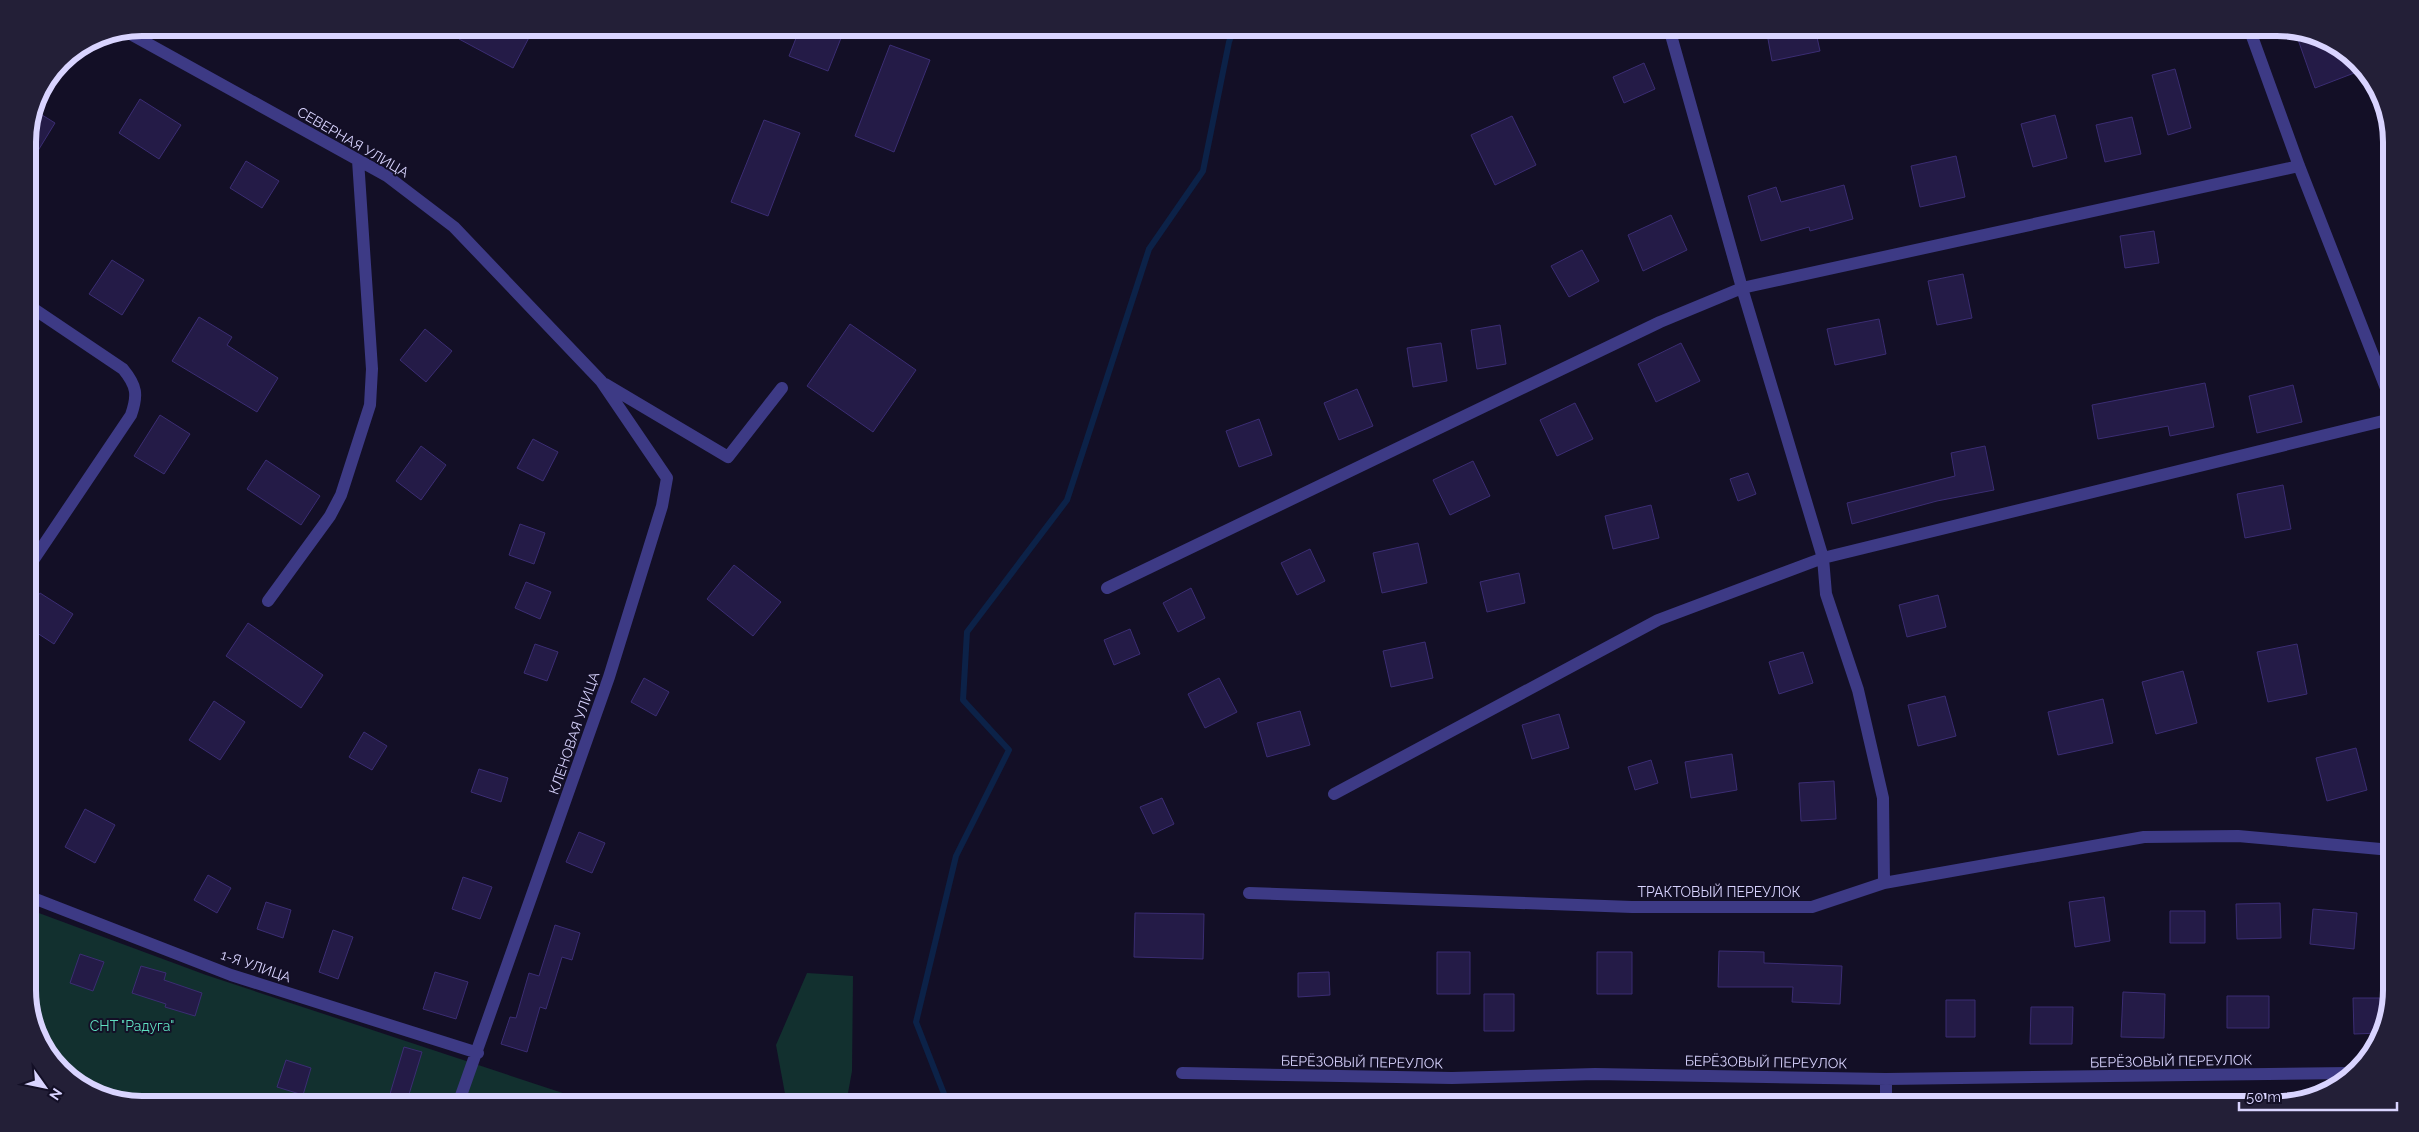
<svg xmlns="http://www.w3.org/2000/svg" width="2419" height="1132" font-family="Raleway,sans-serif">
<rect width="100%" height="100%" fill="#130f26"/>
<path fill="#12302f" d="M28 909 206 975 596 1104H142L98 1096 47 1054 28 998Z
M807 973 853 976 852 1071 846 1104H778L786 1099 776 1045Z"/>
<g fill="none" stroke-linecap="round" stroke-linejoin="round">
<path stroke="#0c2248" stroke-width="6" d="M948 1104 916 1022 956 856 1009 750 963 700 967 632 1067 500 1149 249 1203 171 1229 42 1234 28"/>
</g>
<path fill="#241b47" stroke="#3b2d73" d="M465 28H534L513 68 459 39Z
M800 28H845L828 71 789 56Z
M1766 28H1815L1820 51 1772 61Z
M2295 31 2321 36 2362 70 2315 88Z
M890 45 930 60 894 152 855 136Z
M1644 63 1655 89 1624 103 1613 77Z
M2175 69 2191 128 2168 135 2152 75Z
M140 99 181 125 159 159 119 133Z
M34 110 55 123 28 167V135Z
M2055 115 2067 158 2033 167 2021 124Z
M1512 116 1536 165 1495 185 1471 135Z
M2132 117 2141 154 2105 162 2096 125Z
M764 120 800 133 768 216 731 202Z
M1956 156 1965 197 1920 207 1911 166Z
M246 161 279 181 262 208 230 188Z
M1844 185 1853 219 1810 231 1809 227 1761 241 1748 196 1776 187 1781 202Z
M1671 215 1687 250 1643 271 1628 235Z
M2154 231 2159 263 2125 268 2120 236Z
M1582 250 1599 281 1569 297 1551 266Z
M112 260 144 280 122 315 89 294Z
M1963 274 1972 318 1937 325 1928 281Z
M199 317 232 337 227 345 278 378 257 412 172 361Z
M1879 319 1886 354 1835 365 1827 329Z
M850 324 916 370 873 432 807 386Z
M1500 325 1506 364 1477 369 1471 330Z
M425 329 452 351 426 382 400 360Z
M1441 343 1447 381 1413 387 1407 348Z
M1681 343 1700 381 1656 402 1638 364Z
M2205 383 2214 427 2170 436 2168 426 2098 439 2092 405Z
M2293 385 2302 422 2257 433 2249 396Z
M1357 389 1373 426 1339 440 1324 403Z
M1575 403 1593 439 1557 456 1540 420Z
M160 415 190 434 164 474 134 456Z
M1259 419 1272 455 1239 467 1226 431Z
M533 439 558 452 543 481 517 468Z
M421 446 446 465 421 500 396 481Z
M1985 446 1994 490 1937 501 1852 524 1847 503 1955 476 1951 453Z
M266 460 320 496 301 525 247 489Z
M1473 461 1490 496 1450 515 1433 480Z
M1748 473 1756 494 1738 501 1730 479Z
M2283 485 2291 529 2245 538 2237 494Z
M1651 505 1659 538 1613 549 1605 516Z
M520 524 545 533 534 564 509 555Z
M1418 543 1427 583 1382 593 1373 553Z
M1310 549 1325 581 1297 595 1281 563Z
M734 565 781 602 753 636 707 599Z
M1519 573 1525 603 1487 612 1480 582Z
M526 582 551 592 540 619 515 608Z
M1191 588 1205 618 1178 632 1163 603Z
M40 593 73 614 54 644 28 627V611Z
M1938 595 1946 627 1907 637 1899 605Z
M248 623 323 675 301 708 226 656Z
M1130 629 1140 654 1114 665 1104 640Z
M1425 642 1433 678 1391 687 1383 651Z
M535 644 558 652 547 681 524 673Z
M2297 644 2307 694 2268 702 2257 652Z
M1803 652 1813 683 1779 694 1769 662Z
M2183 671 2197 723 2156 734 2142 682Z
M644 678 669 692 656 716 631 702Z
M1219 678 1237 712 1205 728 1188 694Z
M1945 696 1956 736 1918 746 1908 705Z
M2103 699 2113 743 2058 755 2048 712Z
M214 701 245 722 220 760 189 740Z
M1300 711 1310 745 1267 757 1257 723Z
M1559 714 1569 748 1532 759 1522 725Z
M364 732 387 746 372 770 349 757Z
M2356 748 2367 790 2327 801 2316 758Z
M1732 754 1737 790 1691 798 1685 762Z
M1651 760 1658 783 1635 790 1628 767Z
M479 769 508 778 501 802 471 792Z
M1834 781 1836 819 1801 821 1799 783Z
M1162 798 1174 824 1153 834 1140 807Z
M85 809 115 825 95 863 65 847Z
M579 832 605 843 592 873 566 862Z
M208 875 231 888 217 913 194 900Z
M463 877 492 887 480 919 452 909Z
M2104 897 2110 941 2075 947 2069 902Z
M266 902 291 910 283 938 257 929Z
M2280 903 2281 938 2237 939 2236 904Z
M2313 909 2357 913 2354 949 2310 944Z
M2170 911H2205V943H2170Z
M1135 913 1204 914 1203 959 1134 957Z
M555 925 580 933 572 960 562 957 546 1009 540 1007 527 1052 501 1044 510 1017 516 1018 529 973 539 976Z
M333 930 353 937 338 979 319 972Z
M1719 951 1764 952V963L1842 966 1840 1004 1792 1002 1793 987H1718Z
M1437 952H1470V994H1437Z
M1597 952H1632V994H1597Z
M80 954 104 962 93 991 70 983Z
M141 966 166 973 164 980 202 993 195 1016 165 1007 166 1004 132 993Z
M435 972 468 982 456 1019 423 1009Z
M1329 972 1330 995 1298 997V973Z
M2123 992 2165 994 2164 1038 2121 1037Z
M1484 994H1514V1031H1484Z
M2227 996H2269V1028H2227Z
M2353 998H2380L2381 1033 2354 1034Z
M1946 1000H1975V1037H1946Z
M2031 1007H2073L2072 1044H2030Z
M404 1047 422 1052 406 1104H387Z
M286 1060 311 1068 303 1095 277 1087Z"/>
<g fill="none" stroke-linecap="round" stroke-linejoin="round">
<path stroke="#3d3a85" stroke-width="12" d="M1669 28 1742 288 1823 558 1826 594 1858 690 1883 798 1884 883
M2249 28 2299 166 2391 401
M125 31 387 176 454 227 601 381 667 478 662 506 609 677 458 1104
M28 305 123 369C137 386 138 395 131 415L28 568
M605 384 728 457 782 388
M1107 588 1660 322 1742 288 2299 166
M268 601 330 516 341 495 370 405 372 369 358 160
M1334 794 1658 620 1823 558 2391 419
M1249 893 1632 907H1812L1884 883 2144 837 2238 836 2391 850
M28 896 231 975 478 1053
M1182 1073 1452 1078 1595 1074 1886 1079 2350 1073
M1886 1104V1079"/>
</g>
<g text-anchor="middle" stroke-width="4" stroke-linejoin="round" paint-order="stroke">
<g font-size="14" fill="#d9d4ff" stroke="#130f26">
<text transform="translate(353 142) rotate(30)" y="5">СЕВЕРНАЯ УЛИЦА</text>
<text transform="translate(574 733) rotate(-71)" y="5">КЛЕНОВАЯ УЛИЦА</text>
<text x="1719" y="897">ТРАКТОВЫЙ ПЕРЕУЛОК</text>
<text transform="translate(256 966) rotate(19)" y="5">1-Я УЛИЦА</text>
<text transform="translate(2171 1061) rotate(-1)" y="5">БЕРЁЗОВЫЙ ПЕРЕУЛОК</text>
<text transform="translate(1362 1062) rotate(1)" y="5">БЕРЁЗОВЫЙ ПЕРЕУЛОК</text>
<text transform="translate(1766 1062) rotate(1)" y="5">БЕРЁЗОВЫЙ ПЕРЕУЛОК</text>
</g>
<g font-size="14" fill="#5fe0c0" stroke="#130f26">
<text x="132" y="1031">СНТ "Радуга"</text>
</g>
</g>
<path d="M0 0H2419V1132H0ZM142 36H2277A106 106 0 0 1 2383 142V990A106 106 0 0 1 2277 1096H142A106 106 0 0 1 36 990V142A106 106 0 0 1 142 36Z" fill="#231f37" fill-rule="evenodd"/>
<path fill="none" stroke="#d9d4ff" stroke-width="6" d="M142 36H2277A106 106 0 0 1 2383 142V990A106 106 0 0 1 2277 1096H142A106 106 0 0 1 36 990V142A106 106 0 0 1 142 36Z"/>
<g transform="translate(45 1087) rotate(123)" stroke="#130f26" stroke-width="4" paint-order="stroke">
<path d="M0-4L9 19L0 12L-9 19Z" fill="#d9d4ff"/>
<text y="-8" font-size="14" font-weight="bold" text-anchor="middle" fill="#d9d4ff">N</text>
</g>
<path d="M2239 1102v8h158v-8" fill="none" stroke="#d9d4ff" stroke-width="2.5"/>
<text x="2246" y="1102" font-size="15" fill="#d9d4ff" stroke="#130f26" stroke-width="4" paint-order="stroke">50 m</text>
</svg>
